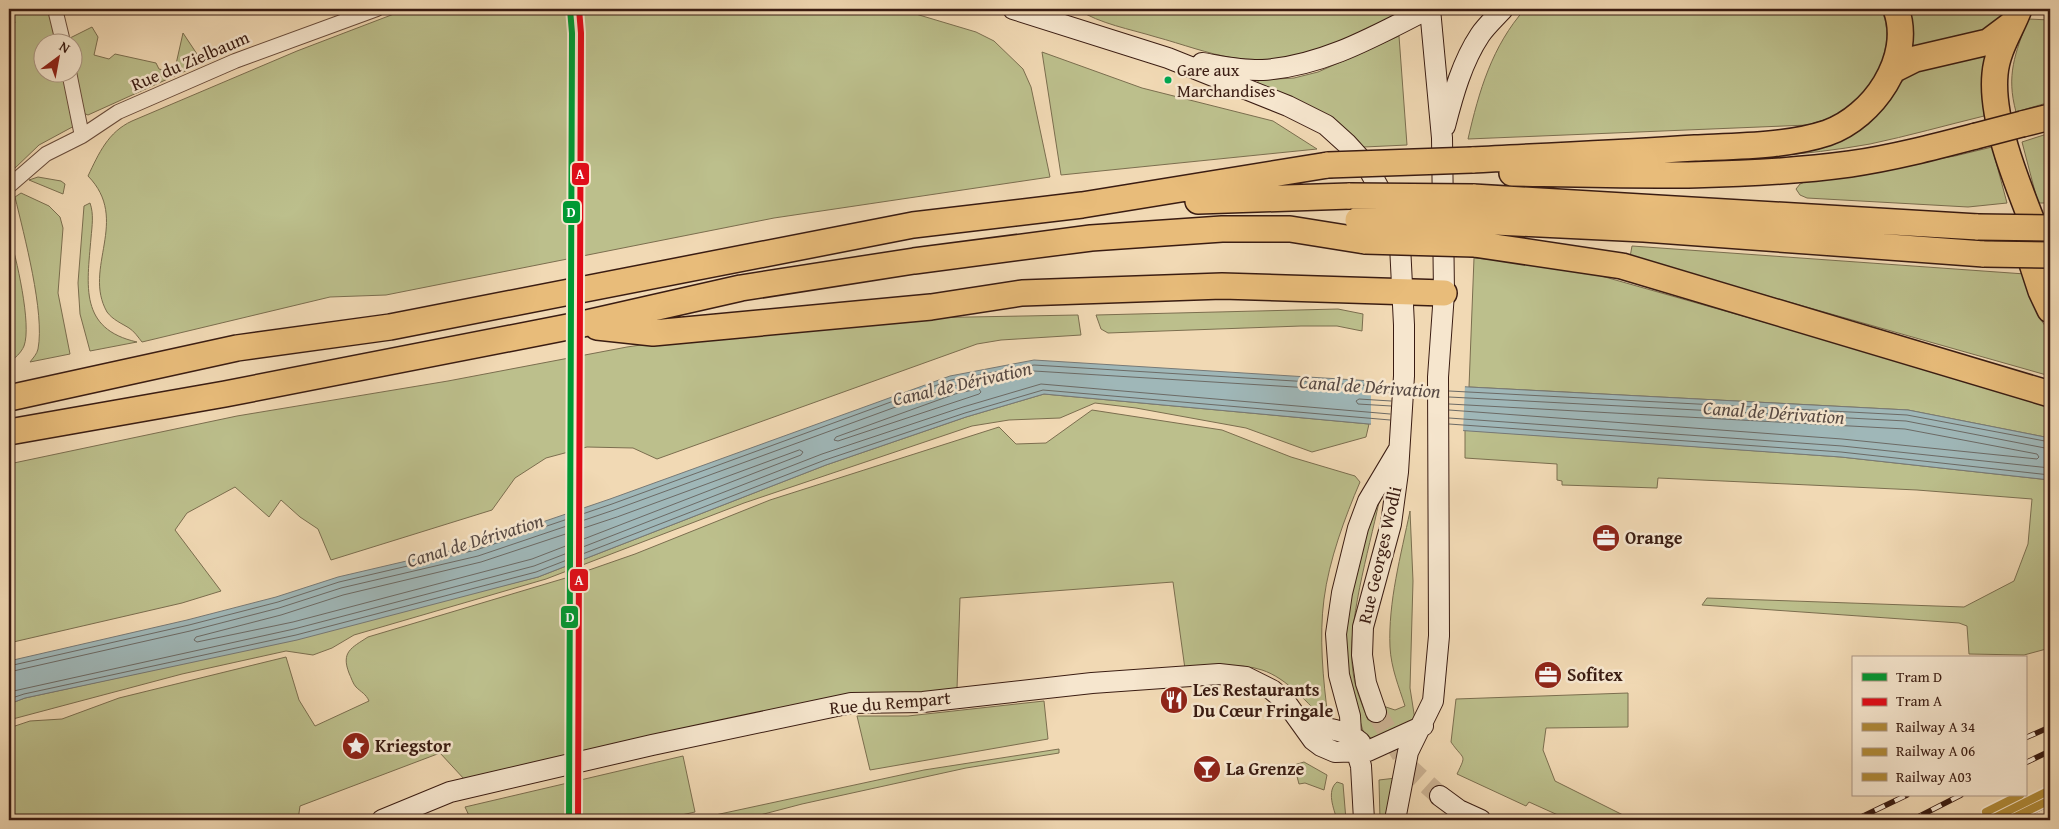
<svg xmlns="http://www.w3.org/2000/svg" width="2059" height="829" font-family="'Gentium Book Plus',serif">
<rect width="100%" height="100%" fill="#f1d9b4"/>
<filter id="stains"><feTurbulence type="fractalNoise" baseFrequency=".004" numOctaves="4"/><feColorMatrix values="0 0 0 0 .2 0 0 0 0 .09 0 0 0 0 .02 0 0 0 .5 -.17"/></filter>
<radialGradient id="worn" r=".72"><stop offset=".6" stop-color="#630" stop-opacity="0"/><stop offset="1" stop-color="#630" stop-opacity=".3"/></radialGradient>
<path fill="#bcbf8c" stroke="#7b6e4f" d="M11 9H48L58 42H42V72L65 73 76 125 39 145 14 169 9 171V25L15 23Z
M407 9H899L976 32 994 41 1023 69 1031 87 1050 177 774 218 386 295 330 297 142 342C138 337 134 331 129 328 121 323 113 320 107 312 82 268 131 220 88 176 99 153 108 132 132 121L297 51Z
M1077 9H1397V15C1343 41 1296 66 1234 58 1208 54 1182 44 1156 37 1130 29 1100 24 1077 9Z
M1525 9H1881C1898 42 1875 92 1845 111 1835 118 1819 121 1808 125L1468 139C1479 91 1492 46 1525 9Z
M1904 9H2007L2002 20 1994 28 1911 51Z
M2028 19 2050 20V102L2016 112C2006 75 2015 54 2028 19Z
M92 27 98 37 94 55 109 59 115 54 156 63 159 69 174 73 183 33 203 63 88 115 83 113 73 59 72 42H69L68 39Z
M1399 36 1407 145 1364 147 1333 121 1257 83 1259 80 1294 78 1318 72Z
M1987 50 1983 86 1984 116C1947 125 1908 136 1870 144 1804 156 1737 159 1670 162L1772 151 1885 102 1914 67Z
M1042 52 1142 88 1273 121 1317 149 1061 175Z
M2050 133V203H2038L2022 142Z
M1992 147 2007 203 1968 207 1807 198 1800 195 1796 189 1800 184 1807 181 1955 156Z
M38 177 61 181 65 184 63 194 29 180Z
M21 193 49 206 60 217 63 228 58 293 70 354 30 362C33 358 37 354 38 349 45 313 24 235 15 197Z
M90 203C94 214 92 226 91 238 87 286 79 329 137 342L90 351 80 314 78 283 84 206Z
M9 234C16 256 32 325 24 346 21 353 15 358 9 363Z
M1632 246 2025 274 2041 320 2050 333V376L1630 257Z
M1474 258 1566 266 2050 403V438L1908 410 1469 387Z
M1338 309 1363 314 1362 331 1337 326H1301L1108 333 1101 329 1096 315Z
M1078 315 1081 335 1001 340 977 344 657 459 633 448 587 447 546 458 515 478 492 510 331 560 318 529 300 517 281 500 269 517 235 487 187 513 175 530 221 591 182 603 9 643V464L237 416 448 381 627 347 779 325 916 318Z
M1044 394 1369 424 1366 437 1312 452 1246 428 1136 408 1095 403 1060 418 1009 420 972 426 744 503 546 579 354 635 332 648 313 655 286 651 182 674 9 720V704L25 698 167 667 538 577 826 465 966 417Z
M1092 410 1222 430 1291 457 1355 476 1360 482C1345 517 1329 560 1324 599 1319 636 1323 680 1328 717L1326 721C1308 704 1287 678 1262 670 1239 662 1209 668 1185 669L1173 582 960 598 957 689 465 780 440 753 300 806 298 820H9V728L30 721 62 719 119 698 286 657 299 700 315 726 369 701C366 694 361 692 356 687 353 684 351 677 349 673 341 652 351 648 368 637L569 577 635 554 770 500 999 427 1016 444 1046 443Z
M1465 430 1841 457 2050 480V648L2024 655 1969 654 1967 626 1959 623 1702 605 1707 598 1964 607 2014 581 2028 544 2032 499 1917 490 1658 478 1657 488 1562 485V481L1557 480V464L1465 458Z
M1379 502C1369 550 1346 626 1353 672 1355 689 1362 704 1368 720L1380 716 1383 706 1395 710 1405 706C1399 687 1391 668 1390 647 1388 602 1401 555 1410 511L1413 581 1410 688 1415 720 1375 740 1364 734C1360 719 1353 704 1350 690 1339 627 1352 559 1379 502Z
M1628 693V727L1546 728 1543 750 1555 781 1627 817 1624 820H1569L1529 802 1526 806 1457 774C1467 753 1464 761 1451 742L1456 699Z
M1044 701 1048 739 870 770 857 716H908Z
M1059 749V753L966 768 802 804 741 820H692L924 770Z
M683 756 695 812 659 820H471L465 807Z
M1304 762 1327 775 1324 790 1305 783 1299 784 1294 765Z
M1396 778 1388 820H1380L1379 780Z
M1337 782 1343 784 1346 820H1337C1334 809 1326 791 1337 782Z"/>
<path fill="#9fb7b8" stroke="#777976" d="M1034 360 1469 387 1908 410 2050 438V480L1841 457 1369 424 1044 394 966 417 826 465 538 577 297 640 25 698 9 704V661L187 620 276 597 338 577 475 545 610 499 950 376Z"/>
<path fill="#f1d9b4" d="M1371 378 1465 384 1463 432 1371 426Z"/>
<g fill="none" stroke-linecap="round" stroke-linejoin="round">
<path stroke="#6c6a65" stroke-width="1" d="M979 389 981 392 979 394 838 441 834 440 836 437 955 394Z
M1449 391 1907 415 2050 442
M1449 397 1906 421 2050 449
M1449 404 1905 429 2037 454 2039 457 2037 459 1842 439 1449 410
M1391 406 1358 404 1356 401 1359 399 1391 401
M1449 418 1842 446 2050 468
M1449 424 1841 452 2050 475
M800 450 803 452 801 455 532 559 293 622 197 642 194 640 196 637 281 615 343 595 481 562 617 517Z
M9 666 189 625 278 602 339 582 476 550 612 504 951 380 1034 365 1392 387
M9 672 190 631 279 608 341 588 478 556 614 510 953 386 1034 371 1392 393
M9 692 294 629 534 566 822 454 963 407 1041 384 1390 414
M9 699 24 694 296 635 536 572 825 460 965 413 1043 390 1390 420"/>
<path stroke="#ccb394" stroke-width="20" stroke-dasharray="20 10" stroke-linecap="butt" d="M1376 712 1410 769 1440 796"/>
<defs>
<path id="street" d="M55 9 63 42
M69 72 82 136
M9 186 46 154 82 136 118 112 235 61 377 9"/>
<path id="secondary" d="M1013 9 1168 58 1288 106 1326 125 1347 144 1367 166 1389 207 1400 245 1404 325V376L1398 472 1391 524 1363 627 1362 655 1366 683 1376 712
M1202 63C1221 66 1243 71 1263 70 1323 66 1375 36 1428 9
M1445 126C1453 95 1462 62 1480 35 1486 26 1496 17 1503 9
M1303 724C1323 728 1345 729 1360 742
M1440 796 1459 810 1481 820
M382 820 450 792 652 745 851 703 923 702 1092 683 1219 674 1246 677 1272 690 1285 701 1313 740 1321 746 1335 752 1368 751 1423 726
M1364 820 1361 766 1351 734 1350 716 1339 675 1336 634 1342 593 1358 528 1368 501 1399 449
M1395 820 1408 752 1433 701 1439 636 1438 377 1444 293 1442 138 1430 9"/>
<path id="highway" d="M2019 9C2011 30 1997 50 1995 74 1990 125 2024 199 2042 247
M1893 70 1915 59 1988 42 2012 24
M2022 124 2050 117
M1472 160C1546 156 1621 153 1695 148 1737 146 1788 146 1827 133 1873 117 1914 58 1896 9
M1512 173C1624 175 1738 179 1850 164 1892 158 1934 147 1976 136
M1473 197 1978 227
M1198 201 1350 196
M1475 221 1644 229 1984 254
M2023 236 2041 291 2050 310
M1474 244 1622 266 2050 394
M597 327 653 333 931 307 1022 293 1222 286 1444 293
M9 398 237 348 390 327 913 225 1082 205 1328 165
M9 432 225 394 578 325 741 288 914 261 1091 238 1222 229H1290L1365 241"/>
</defs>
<use href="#street" stroke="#684b3a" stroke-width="16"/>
<use href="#secondary" stroke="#3a1c12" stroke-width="22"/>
<use href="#highway" stroke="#3a1c12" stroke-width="28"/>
<use href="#street" stroke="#f6e6ce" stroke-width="14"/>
<use href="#secondary" stroke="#f6e6ce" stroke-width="20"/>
<use href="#highway" stroke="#e8bc7a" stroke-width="25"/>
<defs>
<path id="rail" d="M2025 738 2050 727
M2025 763 2050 751
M1855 820 1907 795
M1912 820 1961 795
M2016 820 2050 803"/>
</defs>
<use href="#rail" stroke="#3a1c12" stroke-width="5.5"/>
<use href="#rail" stroke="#f6e6ce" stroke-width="4" stroke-dasharray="11" stroke-linecap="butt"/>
<defs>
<path id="highway-bridge" d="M1976 136 2022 124
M1328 165 1472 160
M1350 196 1473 197
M1358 220 1475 221
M1978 227 2050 228
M1365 241 1474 244
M1984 254 2050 255"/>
</defs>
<use href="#highway-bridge" stroke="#3a1c12" stroke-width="28" stroke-linecap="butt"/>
<use href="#highway-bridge" stroke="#e8bc7a" stroke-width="25"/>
<defs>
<path id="rail-1" d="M1990 820 2050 790"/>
<path id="rail-2" d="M2009 820 2050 800"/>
<path id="rail-3" d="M1986 812 2020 795"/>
</defs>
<use href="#rail-1" stroke="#f6e6ce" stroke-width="11"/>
<use href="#rail-2" stroke="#f6e6ce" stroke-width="11"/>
<use href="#rail-3" stroke="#f6e6ce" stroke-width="11"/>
<use href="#rail-1" stroke="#b08a38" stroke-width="8"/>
<use href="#rail-2" stroke="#b08a38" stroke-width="8"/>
<use href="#rail-3" stroke="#b08a38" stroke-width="8"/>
<defs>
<path id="tram-1" d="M569 820 572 33 570 9"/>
<path id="tram-2" d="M578 820 581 33 579 9"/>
</defs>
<use href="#tram-1" stroke="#f6e6ce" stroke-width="10"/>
<use href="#tram-2" stroke="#f6e6ce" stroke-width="10"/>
<use href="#tram-1" stroke="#093" stroke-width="6"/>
<use href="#tram-2" stroke="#e10d19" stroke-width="6"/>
</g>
<defs>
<symbol id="office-disc" viewBox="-11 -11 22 22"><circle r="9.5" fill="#8f2418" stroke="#f6e6ce"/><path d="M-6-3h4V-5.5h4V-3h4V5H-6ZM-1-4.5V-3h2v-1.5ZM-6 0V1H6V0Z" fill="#fff"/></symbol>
<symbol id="restaurant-disc" viewBox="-11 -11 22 22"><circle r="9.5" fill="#8f2418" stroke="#f6e6ce"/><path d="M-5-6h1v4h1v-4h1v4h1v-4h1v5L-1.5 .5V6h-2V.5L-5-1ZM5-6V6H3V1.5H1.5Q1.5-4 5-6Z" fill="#fff"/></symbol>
<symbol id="sight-disc" viewBox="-11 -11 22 22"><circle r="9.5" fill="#8f2418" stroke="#f6e6ce"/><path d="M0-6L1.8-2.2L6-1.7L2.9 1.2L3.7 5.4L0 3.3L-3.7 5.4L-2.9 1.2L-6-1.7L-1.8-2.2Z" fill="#fff"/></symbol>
<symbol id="bar-disc" viewBox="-11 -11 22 22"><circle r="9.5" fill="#8f2418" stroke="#f6e6ce"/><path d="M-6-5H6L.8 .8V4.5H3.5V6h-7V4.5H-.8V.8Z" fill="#fff"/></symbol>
</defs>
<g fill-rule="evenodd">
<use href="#office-disc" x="1590" y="522" width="32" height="32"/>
<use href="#office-disc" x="1532" y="659" width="32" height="32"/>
<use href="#restaurant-disc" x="1158" y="684" width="32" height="32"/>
<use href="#sight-disc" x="340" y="730" width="32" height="32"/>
<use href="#bar-disc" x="1191" y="753" width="32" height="32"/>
</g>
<circle fill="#00a651" stroke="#f6e6ce" stroke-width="2" cx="1168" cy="80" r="4.5"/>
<g text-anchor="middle" stroke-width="5" stroke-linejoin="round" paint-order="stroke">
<g font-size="17" fill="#3a1c12" stroke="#f6e6ce" text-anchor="start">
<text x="1177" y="76">Gare aux<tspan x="1177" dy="21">Marchandises</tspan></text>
</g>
<g font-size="18" fill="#3a1c12" stroke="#f6e6ce">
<text transform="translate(190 61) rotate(-23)" y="6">Rue du Zielbaum</text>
<text transform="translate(1380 555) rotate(-77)" y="6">Rue Georges Wodli</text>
<text transform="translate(890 703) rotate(-5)" y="6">Rue du Rempart</text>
</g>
<g font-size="18" font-weight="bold" fill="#3a1c12" stroke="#f6e6ce" text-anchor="start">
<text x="1625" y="544">Orange</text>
<text x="1567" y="681">Sofitex</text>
<text x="1193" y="696">Les Restaurants<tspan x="1193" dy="21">Du Cœur Fringale</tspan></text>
<text x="375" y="752">Kriegstor</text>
<text x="1226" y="775">La Grenze</text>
</g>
<g font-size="19" font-style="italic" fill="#584a44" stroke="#f6e6ce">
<text transform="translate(962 383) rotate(-13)" y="7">Canal de Dérivation</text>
<text transform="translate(1370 386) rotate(4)" y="7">Canal de Dérivation</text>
<text transform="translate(1774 412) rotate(4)" y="7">Canal de Dérivation</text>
<text transform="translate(475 540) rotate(-17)" y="7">Canal de Dérivation</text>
</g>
</g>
<g stroke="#f6e6ce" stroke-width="2">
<rect x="571" y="162" width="19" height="24" rx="5" fill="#e10d19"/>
<rect x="562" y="200" width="19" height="24" rx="5" fill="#093"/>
<rect x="569" y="568" width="20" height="24" rx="5" fill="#e10d19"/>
<rect x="560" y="605" width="19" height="24" rx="5" fill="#093"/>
</g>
<g font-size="14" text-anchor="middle" font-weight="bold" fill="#fff">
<text x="580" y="179">A</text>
<text x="571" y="217">D</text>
<text x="579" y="585">A</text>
<text x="570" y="622">D</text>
</g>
<rect width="2059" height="829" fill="none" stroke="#f1d9b4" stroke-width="30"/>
<rect x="10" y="10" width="2039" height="809" fill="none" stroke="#3a1c12" stroke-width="2.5"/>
<rect x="15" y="15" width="2029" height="799" fill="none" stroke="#3a1c12"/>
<rect x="1852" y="656" width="175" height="140" fill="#f6e6ce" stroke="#ab9583"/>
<rect x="1862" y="673" width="25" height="8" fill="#009933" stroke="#ab9583"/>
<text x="1896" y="682" font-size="15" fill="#3a1c12">Tram D</text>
<rect x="1862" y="698" width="25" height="8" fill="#e10d19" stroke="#ab9583"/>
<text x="1896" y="706" font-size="15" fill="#3a1c12">Tram A</text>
<rect x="1862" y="723" width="25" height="8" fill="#b08a38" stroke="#ab9583"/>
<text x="1896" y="732" font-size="15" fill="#3a1c12">Railway A 34</text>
<rect x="1862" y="748" width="25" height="8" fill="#b08a38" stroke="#ab9583"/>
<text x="1896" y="756" font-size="15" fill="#3a1c12">Railway A 06</text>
<rect x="1862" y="773" width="25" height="8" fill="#b08a38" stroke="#ab9583"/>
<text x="1896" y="782" font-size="15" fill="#3a1c12">Railway A03</text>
<g transform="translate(58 58) rotate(32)"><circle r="24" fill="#f6e6ce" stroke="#ab9583"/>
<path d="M0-4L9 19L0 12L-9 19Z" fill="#8f2418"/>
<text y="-8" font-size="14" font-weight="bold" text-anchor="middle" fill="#3a1c12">N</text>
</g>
<rect width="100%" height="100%" filter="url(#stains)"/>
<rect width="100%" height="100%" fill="url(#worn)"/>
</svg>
